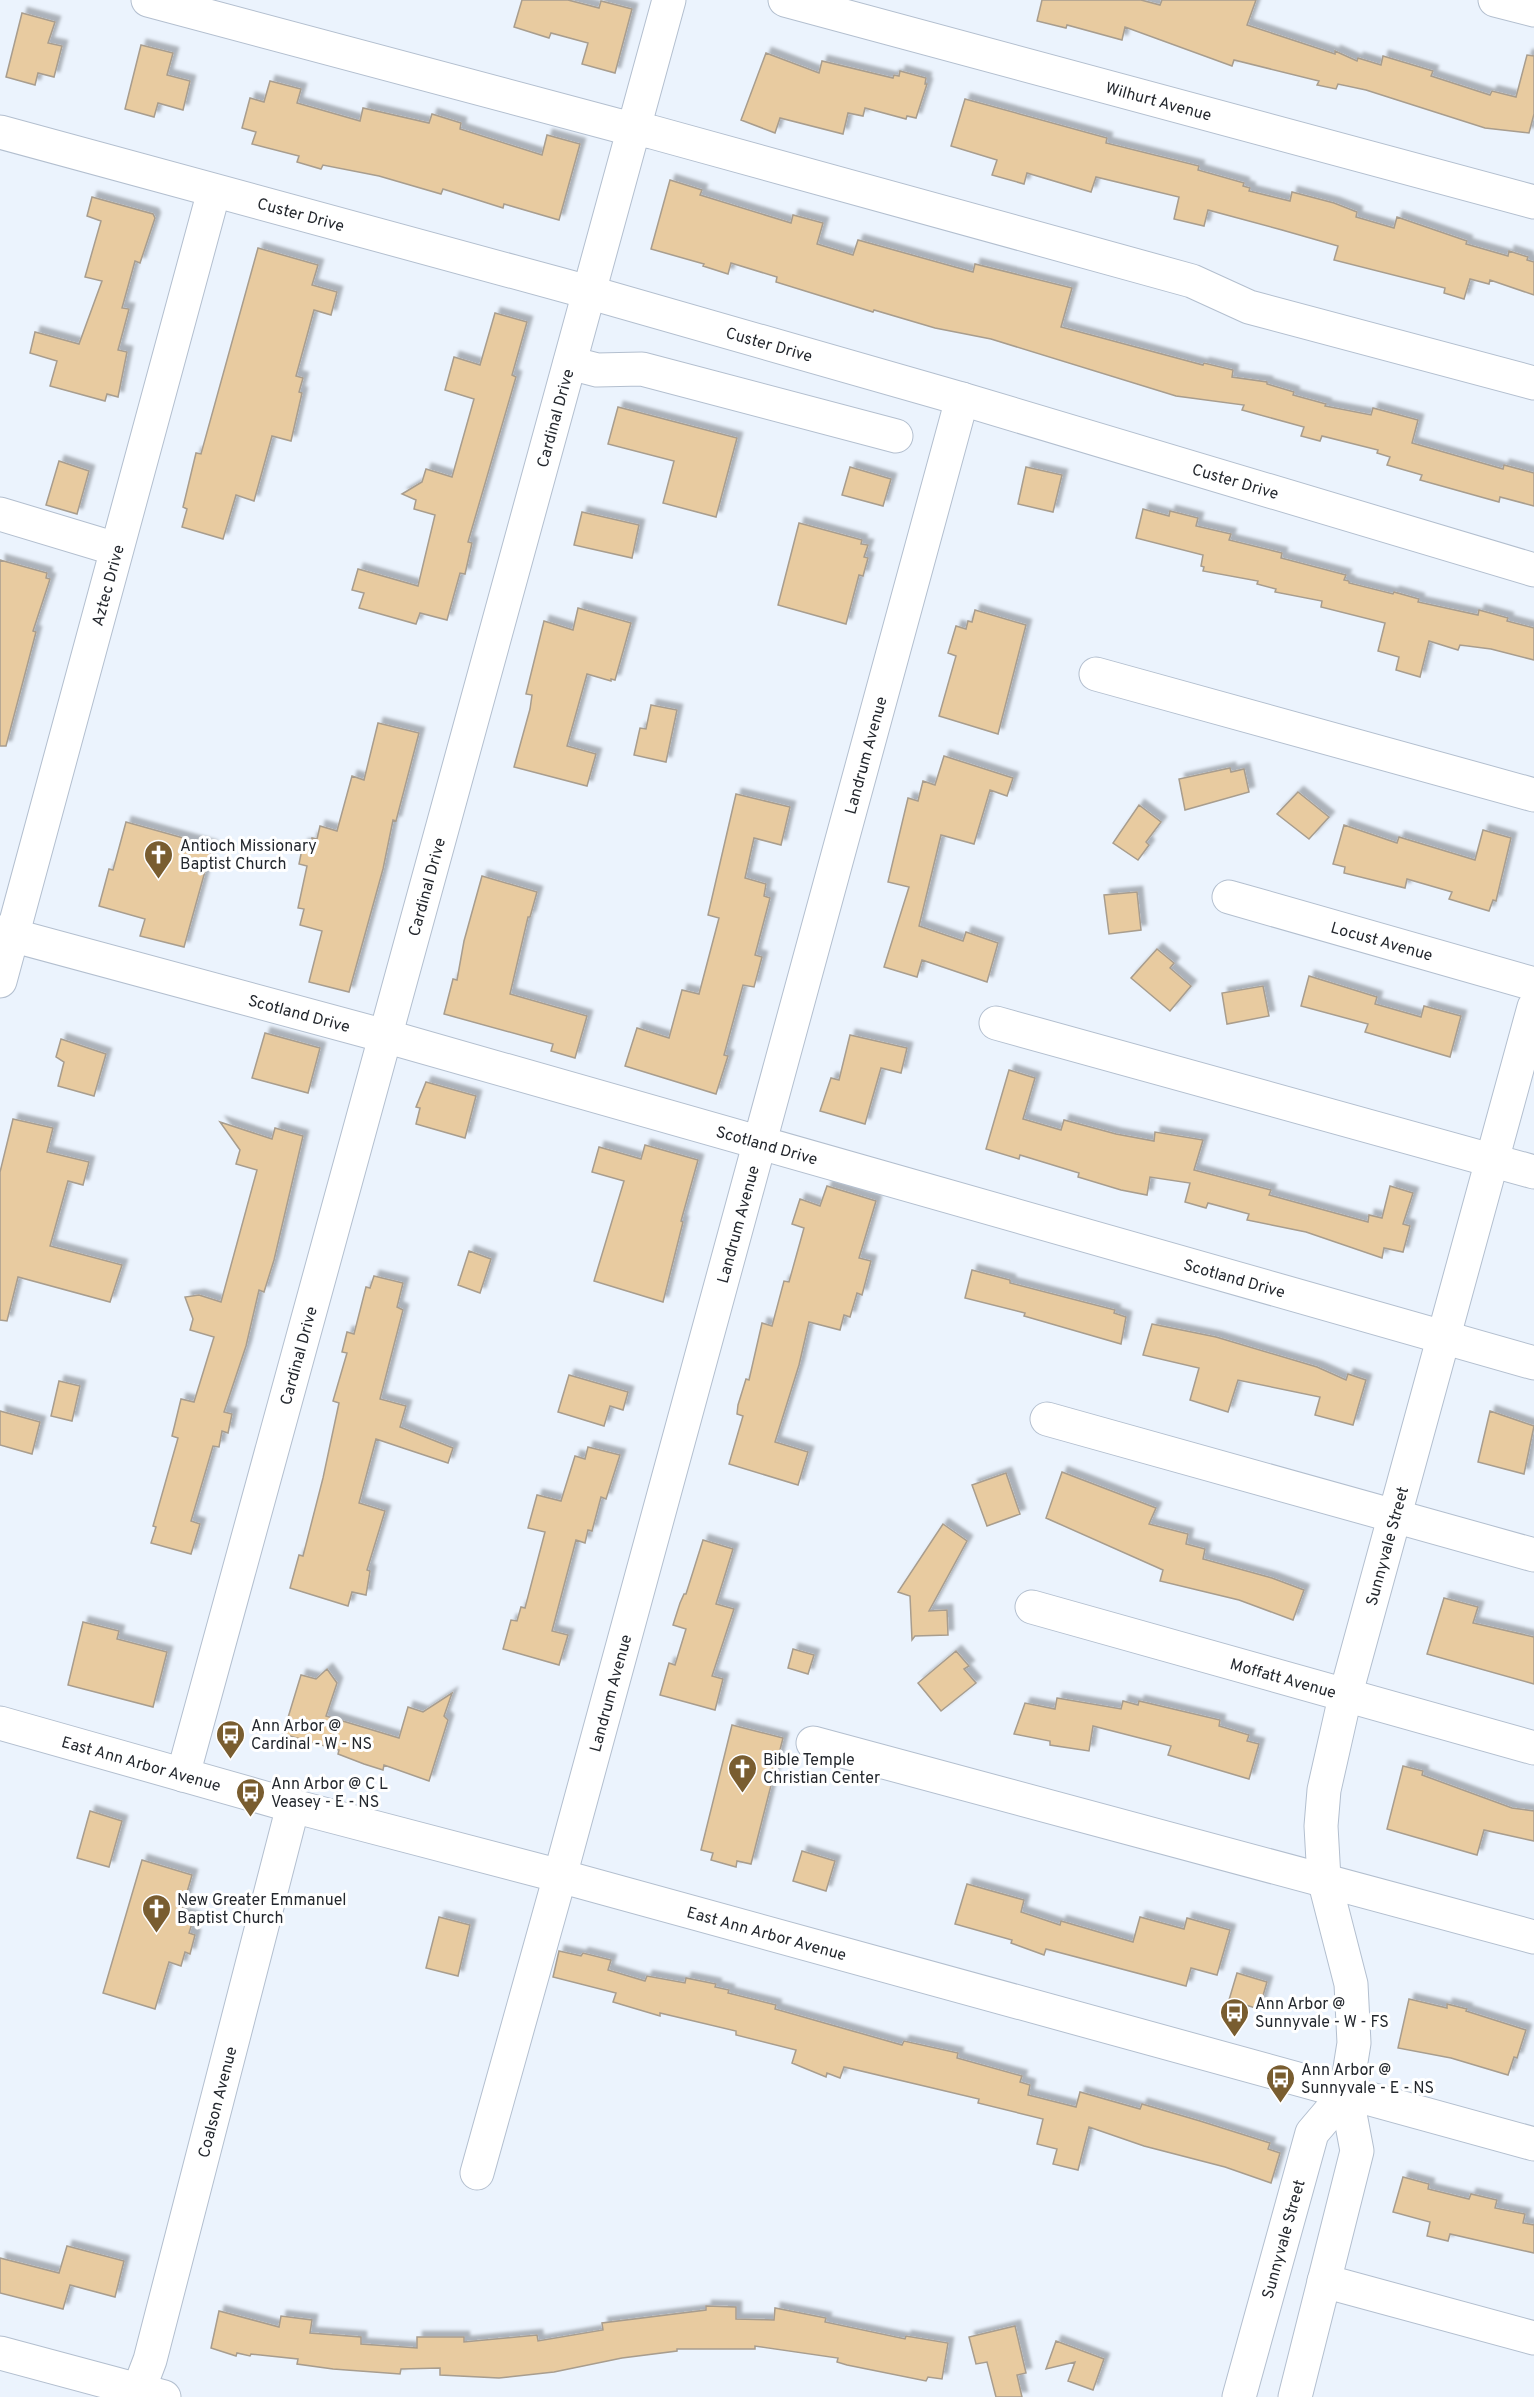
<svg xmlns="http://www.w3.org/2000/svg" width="1534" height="2397" font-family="Overpass,sans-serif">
<defs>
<filter id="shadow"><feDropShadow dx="5.5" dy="-5.5" stdDeviation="1.5" flood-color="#0004"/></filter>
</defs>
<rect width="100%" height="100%" fill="#ebf3fd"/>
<path fill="#e8cba0" stroke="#a89d8e" stroke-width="1.5" filter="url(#shadow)" d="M522 0H568L599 8 601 1 632 9 615 73 582 64 588 43 551 33 549 38 514 27Z
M1042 0H1141L1160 5 1162 0H1256L1247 25 1335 54V51L1357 61 1358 58 1381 65 1383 56 1433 71 1431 76 1490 95 1492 91 1516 97 1527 55 1534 56V114L1529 133 1485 128 1366 90 1338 84 1336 89 1317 85 1319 81 1234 60 1232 66 1125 27 1122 40 1067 25 1066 28 1037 21Z
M22 13 55 22 48 43 62 46 54 77 38 73 35 85 6 77Z
M141 45 173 53 167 75 190 81 183 110 158 103 154 117 125 109Z
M766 53 819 73 822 61 893 78 894 75 899 76 900 71 926 78 925 84H927L916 118 907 116 906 119 865 108 863 116 848 113 843 134 780 118 775 133 741 120Z
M270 81 301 89 297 103 360 121 363 108 429 123 432 114 461 123 460 129 542 155 547 135 580 144 559 220 504 204 503 208 443 189 441 194 379 176 323 165 321 169 297 162 299 156 252 144 256 132 242 128 250 98 264 102Z
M965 99 1107 138 1106 143 1199 166 1198 170 1244 183 1243 186 1250 188 1249 191 1290 201 1292 192 1334 203 1357 212 1356 217 1394 228 1397 217 1467 241 1466 244 1508 256 1509 251 1528 257 1527 260 1534 262V295L1490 280 1489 284 1470 279 1464 299 1444 293 1445 288 1334 260 1338 246 1282 230 1208 210 1204 226 1174 219 1179 197 1096 177 1091 192 1027 173 1024 184 992 175 997 160 951 146Z
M670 180 702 190 700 195 791 223 793 215 823 223 817 244 853 255 858 240 973 272 975 264 1072 288 1061 327 1203 365 1204 363 1233 370 1232 377 1267 382V384L1294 392 1293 395 1326 404 1325 406 1371 415 1373 408 1418 420 1412 443 1503 469 1504 465 1534 473V506L1500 497 1499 502 1420 480 1422 475 1387 465 1390 457 1377 453 1378 450 1322 436 1320 441 1301 436 1304 427 1242 410 1244 405 1176 396 991 339 935 328 874 310 873 312 776 282 777 277 731 263 728 274 703 266 704 264 651 249Z
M92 197 153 214 155 218 140 263 135 261 122 308 129 309 118 350 127 352 118 397 107 394 105 401 50 386 57 361 30 353 35 332 79 344 102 281 85 277 101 221 87 216Z
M258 248 318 265 312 285 337 292 331 315 314 310 296 376 303 378 299 392 302 393 291 441 272 436 254 501 236 495 223 539 182 527 187 509 183 507 196 453 201 454Z
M495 313 527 322 512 375 516 377 468 542 472 543 465 574 460 573 447 620 420 613 416 624 359 608 364 593 352 590 358 569 418 586 435 515 414 509 416 500 402 494 422 482 426 469 452 477 474 399 445 390 454 357 480 365Z
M618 407 737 438 716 517 663 503 674 461 608 444Z
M59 461 89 471 77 514 46 505Z
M850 467 891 479 883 506 842 495Z
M1026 467 1062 475 1053 512 1018 504Z
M1143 509 1169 516 1170 511 1198 518 1196 526 1231 534 1229 540 1282 553 1281 558 1346 575 1344 580 1349 581V583L1393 594 1394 592 1419 599 1418 602 1478 615 1479 610 1508 618 1507 621 1534 628V660L1491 649 1460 645 1458 650 1429 641 1420 677 1396 670 1399 657 1378 651 1385 623 1321 607 1322 601 1275 592 1276 589 1257 584 1258 581 1203 571 1204 567 1201 566 1203 555 1136 538Z
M582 512 639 525 632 558 574 545Z
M799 523 862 540 861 544 868 545 864 557 868 558 863 576 859 575 846 624 778 605Z
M0 560 47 573 46 578 50 579 33 631 36 632 6 746H0Z
M578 608 631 623 615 680 611 679V681L587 674 567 746 596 754 587 786 514 767 530 709 532 695 526 694 544 621 573 630Z
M975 610 1026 625 998 734 939 716 956 656 948 653 956 626 966 629 968 621 972 622Z
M651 705 677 710 666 762 634 755 640 728 646 729Z
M378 723 419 733 396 821 393 820 383 869 349 992 309 982 322 931 300 925 304 909 298 908 307 866 299 864 303 844 311 845 312 838 317 839 320 826 337 831 352 776 364 780Z
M944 756 1013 778 1007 796 990 790 974 844 941 835 919 926 963 941 966 932 998 943 987 982 922 960 917 977 884 967 909 887 888 882 908 798 918 801 923 781 935 785Z
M1230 768 1231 772 1244 769 1249 792 1185 810 1179 779Z
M1298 792 1329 817 1309 839 1277 814Z
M736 794 790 807 781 845 754 838 745 878 766 884 764 896 770 898 755 955 762 957 754 987 743 985 724 1055 728 1056 716 1094 625 1066 637 1028 669 1038 682 990 699 994 719 918 708 915Z
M1139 805 1161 822 1146 842 1149 845 1138 860 1113 843Z
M126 822 212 846 184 947 140 936 145 919 99 906 109 869 113 870Z
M1344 825 1397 843 1399 837 1475 860 1483 830 1511 838 1496 901 1493 900 1489 911 1449 899 1452 892 1407 879 1405 888 1344 873 1345 867 1333 864Z
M482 876 537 892 530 917H528L510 994 587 1016 575 1058 551 1051 553 1044 444 1014 453 979 457 980 464 941Z
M1137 892 1141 930 1109 934 1104 895Z
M1157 949 1174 963 1170 968 1191 986 1170 1011 1131 978Z
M1309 976 1377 997 1375 1004 1421 1017 1424 1006 1461 1016 1450 1057 1365 1032 1368 1024 1301 1006Z
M1263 986 1269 1016 1227 1024 1222 993Z
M265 1033 320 1048 308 1093 252 1078Z
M850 1035 907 1048 901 1073 881 1068 865 1124 820 1111 831 1078 839 1080Z
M61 1039 106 1054 94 1096 58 1086 64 1062 56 1057Z
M1009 1070 1035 1078 1023 1119 1061 1130 1064 1120 1116 1134 1154 1141 1155 1132 1203 1140 1194 1170 1271 1190 1269 1195 1368 1222 1369 1215 1382 1218 1390 1186 1413 1193 1403 1224 1410 1226 1403 1252 1384 1248 1382 1258 1306 1232 1247 1220 1249 1214 1208 1203 1206 1208 1185 1202 1190 1183 1150 1177 1147 1195 1121 1190 1078 1177 1079 1173 1020 1155 1019 1159 986 1149Z
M426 1082 476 1096 465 1138 416 1124 420 1108 416 1107Z
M13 1119 53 1128 47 1152 89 1162 83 1185 68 1181 50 1246 122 1265 110 1302 18 1277 7 1321 0 1320V1172Z
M220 1122 272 1139 275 1128 303 1136 274 1260 264 1292 259 1290 246 1346 224 1412 232 1414 228 1433 222 1431 219 1447 213 1446 191 1521 200 1524 191 1554 151 1543 156 1527 153 1526 178 1438 172 1436 181 1399 194 1402 214 1337 190 1330 193 1319 185 1297 199 1295 221 1302 257 1170 236 1164 240 1150Z
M645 1145 698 1160 681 1221 683 1222 663 1302 594 1281 624 1181 592 1172 599 1147 641 1159Z
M827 1186 876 1201 859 1258 871 1261 862 1295 857 1293 850 1317 844 1315 840 1330 809 1322 799 1365 775 1442 808 1452 798 1485 729 1464 743 1416 737 1414 738 1405 746 1379 749 1380 762 1323 772 1326 784 1281 789 1282 804 1228 792 1224 800 1199 820 1206Z
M469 1251 491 1259 480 1293 458 1285Z
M972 1270 1010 1280V1283L1115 1310 1114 1313 1126 1317 1121 1344 1024 1316 1025 1313 965 1298Z
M374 1276 403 1283 397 1307 403 1310 380 1399 406 1406 400 1427 453 1448 448 1463 376 1439 359 1503 385 1511 367 1570 370 1571 366 1595 352 1592 348 1606 290 1588 299 1555 303 1556 323 1478 339 1403 333 1401 347 1353 342 1352 347 1332 354 1334 366 1287 370 1288Z
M1152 1324 1216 1337 1317 1367 1346 1380 1348 1374 1366 1380 1353 1425 1315 1415 1320 1397 1238 1380 1228 1412 1190 1400 1199 1368 1143 1355Z
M569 1375 628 1392 623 1410 610 1406 604 1426 558 1412Z
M59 1381 80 1386 72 1421 51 1416Z
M0 1411 40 1422 32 1454 0 1445Z
M1490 1411 1534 1426 1524 1474 1478 1462Z
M588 1447 620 1455 606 1499 601 1497 592 1531 588 1530 585 1543 576 1540 552 1631 568 1635 559 1665 503 1649 511 1620 517 1621 521 1607 525 1608 545 1532 528 1528 537 1495 561 1501 575 1456 585 1459Z
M1062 1472 1156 1508 1149 1524 1188 1534 1186 1544 1205 1549 1203 1559 1272 1578 1304 1590 1293 1620 1239 1600 1160 1581 1163 1570 1046 1518Z
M1006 1473 1020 1514 987 1526 972 1485Z
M943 1524 967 1541 929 1611 947 1610 948 1635 915 1636 912 1640 910 1596 898 1592Z
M703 1540 733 1549 716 1604 734 1609 712 1676 723 1679 715 1710 660 1695 669 1663 675 1665 686 1629 673 1625 680 1603 684 1594H686Z
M1444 1598 1478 1607 1473 1623 1534 1637V1684L1427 1654Z
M83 1622 119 1631 117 1639 167 1652 153 1707 68 1685Z
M793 1649 814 1655 808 1674 788 1668Z
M956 1651 969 1666 964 1669 976 1683 941 1711 918 1683Z
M327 1669 337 1683 326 1716 399 1738 408 1707 423 1712 452 1693 444 1716 448 1720 429 1781 384 1765 383 1770 364 1764 338 1754 339 1750 283 1734 301 1675 316 1679Z
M1057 1698 1121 1709 1123 1701 1138 1705 1139 1701 1220 1720 1219 1726 1249 1735 1247 1741 1259 1744 1249 1779 1168 1755 1171 1746 1093 1726 1089 1751 1050 1745V1741L1014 1734 1025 1703 1055 1709Z
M732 1725 783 1738 751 1864 737 1861 736 1867 711 1860 713 1853 701 1850Z
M1403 1766 1423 1771 1422 1775 1512 1808 1534 1811V1841L1484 1830 1477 1855 1387 1829Z
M90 1811 122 1821 109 1867 77 1858Z
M802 1851 835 1861 826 1891 793 1881Z
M142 1860 192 1875 181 1913 194 1917 189 1933 195 1935 190 1954 185 1952 181 1966 169 1962 155 2009 103 1993Z
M967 1884 1024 1900 1021 1912 1060 1925 1061 1921 1133 1942 1140 1917 1184 1929 1187 1918 1230 1930 1217 1975 1191 1968 1186 1986 1046 1949 1044 1955 1011 1943 1012 1940 955 1924Z
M439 1917 470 1925 458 1976 426 1968Z
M559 1951 581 1956 583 1953 611 1960 608 1970 645 1981 647 1976 685 1983 686 1978 716 1984 715 1987 729 1990 728 1993 776 2005 775 2009 902 2045 904 2041 958 2053 957 2058 1022 2076 1020 2082 1030 2085 1028 2095 1076 2107 1080 2092 1140 2109 1142 2104 1200 2121 1270 2143 1268 2149 1280 2153 1271 2183 1225 2167 1144 2146 1089 2127 1078 2170 1053 2164 1057 2149 1037 2144 1043 2119 978 2103 979 2099 844 2067 840 2078 827 2073 826 2077 792 2063 796 2050 736 2035V2031L660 2013V2016L613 2002 616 1993 553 1977Z
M1237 1973 1267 1982 1259 2009 1229 2000Z
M1409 1999 1447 2008V2004L1467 2009 1466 2011 1526 2030 1517 2058 1514 2057 1508 2075 1451 2058 1398 2048Z
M1403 2177 1429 2184 1428 2189 1469 2199 1471 2194 1497 2200 1495 2208 1525 2214 1523 2223 1534 2225V2253L1450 2234 1448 2241 1427 2236 1430 2222 1393 2212Z
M67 2246 124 2261 115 2297 70 2285 63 2309 0 2293V2258L59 2273Z
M706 2306 736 2307V2319L774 2320 775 2308 826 2318 825 2322 905 2339 906 2336 948 2343 942 2379 928 2377 926 2381 847 2365 837 2362 838 2358 755 2346V2349H677V2351L622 2358 554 2372 499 2378 440 2375V2368L401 2369 400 2374 333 2369 297 2364 298 2359 251 2354 250 2356 237 2353 236 2356 211 2348 219 2311 279 2327 281 2316 312 2320 310 2333 361 2337V2344L417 2348V2337H464V2342L537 2335 538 2341 603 2330 602 2323 706 2310Z
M1015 2326 1026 2373 1017 2375 1022 2397H996L987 2362 976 2364 969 2337Z
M1056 2341 1104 2359 1093 2390 1068 2381 1075 2362 1046 2369Z"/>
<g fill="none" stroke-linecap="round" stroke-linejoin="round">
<defs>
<g id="minor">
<path d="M148 0 616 125 652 132 1192 281 1249 307 1534 383"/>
<path id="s1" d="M785 0 1534 202"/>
<path d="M1495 0 1534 10"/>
<path id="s2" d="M0 132 588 292 962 399 1534 570"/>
<path d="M570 363 597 370 642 369 896 436"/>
<path d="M0 514 116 549"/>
<path d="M1096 674 1534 795"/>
<path id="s3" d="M1229 897 1534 984"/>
<path id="s4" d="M0 932 385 1036 1534 1363"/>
<path id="s5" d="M0 981 214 191"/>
<path d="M996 1023 1534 1172"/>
<path d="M1047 1419 1534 1555"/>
<path id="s6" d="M1032 1607 1534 1748"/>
<path id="s7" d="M0 1723 293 1806 560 1876 1534 2144"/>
<path d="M813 1743 1534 1937"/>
<path id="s8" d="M183 1775 669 0"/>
<path id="s9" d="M477 2173 560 1876 962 399"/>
<path d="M1324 2281 1534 2338"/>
<path d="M0 2353 164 2397"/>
<path id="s10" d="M136 2397 150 2360 293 1806"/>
<path id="s11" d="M1239 2397 1312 2133 1346 2093"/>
<path id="s12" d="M1295 2397 1357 2151 1346 2093 1354 2043 1351 1984 1324 1879 1321 1826 1324 1790 1345 1697 1534 1007"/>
</g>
</defs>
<use href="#minor" stroke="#b3bfcf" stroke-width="35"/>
<use href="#minor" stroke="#fff" stroke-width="33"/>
</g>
<defs>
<symbol id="church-pin" viewBox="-11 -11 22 30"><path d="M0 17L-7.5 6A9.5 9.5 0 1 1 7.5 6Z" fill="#795d30" stroke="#fff"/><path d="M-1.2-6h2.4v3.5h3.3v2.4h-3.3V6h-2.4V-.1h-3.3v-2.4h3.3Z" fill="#fff"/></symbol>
<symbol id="bus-pin" viewBox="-11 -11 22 30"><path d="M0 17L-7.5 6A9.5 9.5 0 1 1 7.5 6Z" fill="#795d30" stroke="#fff"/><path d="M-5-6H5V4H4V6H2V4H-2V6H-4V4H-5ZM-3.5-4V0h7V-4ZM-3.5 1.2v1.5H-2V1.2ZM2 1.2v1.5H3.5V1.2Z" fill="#fff"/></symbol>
</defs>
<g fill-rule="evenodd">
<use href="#church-pin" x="142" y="838" width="33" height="45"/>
<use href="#bus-pin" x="214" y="1718" width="33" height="45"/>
<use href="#church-pin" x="726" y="1752" width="33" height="45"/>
<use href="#bus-pin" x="234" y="1776" width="33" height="45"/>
<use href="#church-pin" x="140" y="1892" width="33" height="45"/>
<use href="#bus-pin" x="1218" y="1996" width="33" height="45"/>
<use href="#bus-pin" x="1264" y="2062" width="33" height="45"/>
</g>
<g text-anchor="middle" stroke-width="6" stroke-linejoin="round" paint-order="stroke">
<g font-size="16" fill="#24282e" stroke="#fff">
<text dy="6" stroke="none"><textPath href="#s1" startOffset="387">Wilhurt Avenue</textPath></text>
<text dy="6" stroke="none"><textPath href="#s2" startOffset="312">Custer Drive</textPath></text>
<text dy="6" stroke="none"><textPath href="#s2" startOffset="798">Custer Drive</textPath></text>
<text dy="6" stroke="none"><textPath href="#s8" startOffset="1407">Cardinal Drive</textPath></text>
<text dy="6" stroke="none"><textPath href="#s2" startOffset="1284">Custer Drive</textPath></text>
<text dy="6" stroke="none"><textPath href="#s5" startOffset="410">Aztec Drive</textPath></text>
<text dy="6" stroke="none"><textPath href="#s9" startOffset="1470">Landrum Avenue</textPath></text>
<text dy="6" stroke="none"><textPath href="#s8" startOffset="921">Cardinal Drive</textPath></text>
<text dy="6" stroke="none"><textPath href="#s3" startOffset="159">Locust Avenue</textPath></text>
<text dy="6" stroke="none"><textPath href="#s4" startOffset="310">Scotland Drive</textPath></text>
<text dy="6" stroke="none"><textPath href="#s4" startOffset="796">Scotland Drive</textPath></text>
<text dy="6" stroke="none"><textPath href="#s9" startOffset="984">Landrum Avenue</textPath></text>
<text dy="6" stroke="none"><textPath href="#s4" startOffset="1282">Scotland Drive</textPath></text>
<text dy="6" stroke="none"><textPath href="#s8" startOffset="435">Cardinal Drive</textPath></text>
<text dy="6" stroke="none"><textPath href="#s12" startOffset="872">Sunnyvale Street</textPath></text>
<text dy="6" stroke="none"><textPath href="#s6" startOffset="261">Moffatt Avenue</textPath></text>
<text dy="6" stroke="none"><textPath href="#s9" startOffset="498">Landrum Avenue</textPath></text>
<text dy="6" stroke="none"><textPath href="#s7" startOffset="147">East Ann Arbor Avenue</textPath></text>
<text dy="6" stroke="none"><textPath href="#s7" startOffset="795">East Ann Arbor Avenue</textPath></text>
<text dy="6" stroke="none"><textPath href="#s10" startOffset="306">Coalson Avenue</textPath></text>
<text dy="6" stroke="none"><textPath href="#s11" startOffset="164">Sunnyvale Street</textPath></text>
</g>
<g font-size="16" fill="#24282e" stroke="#fff" text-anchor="start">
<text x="180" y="851">Antioch Missionary<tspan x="180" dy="18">Baptist Church</tspan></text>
<text x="251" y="1731">Ann Arbor @<tspan x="251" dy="18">Cardinal - W - NS</tspan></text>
<text x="763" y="1765">Bible Temple<tspan x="763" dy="18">Christian Center</tspan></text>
<text x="271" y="1789">Ann Arbor @ C L<tspan x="271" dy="18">Veasey - E - NS</tspan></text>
<text x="177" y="1905">New Greater Emmanuel<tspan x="177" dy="18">Baptist Church</tspan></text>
<text x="1255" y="2009">Ann Arbor @<tspan x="1255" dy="18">Sunnyvale - W - FS</tspan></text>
<text x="1301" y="2075">Ann Arbor @<tspan x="1301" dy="18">Sunnyvale - E - NS</tspan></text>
</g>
</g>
</svg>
